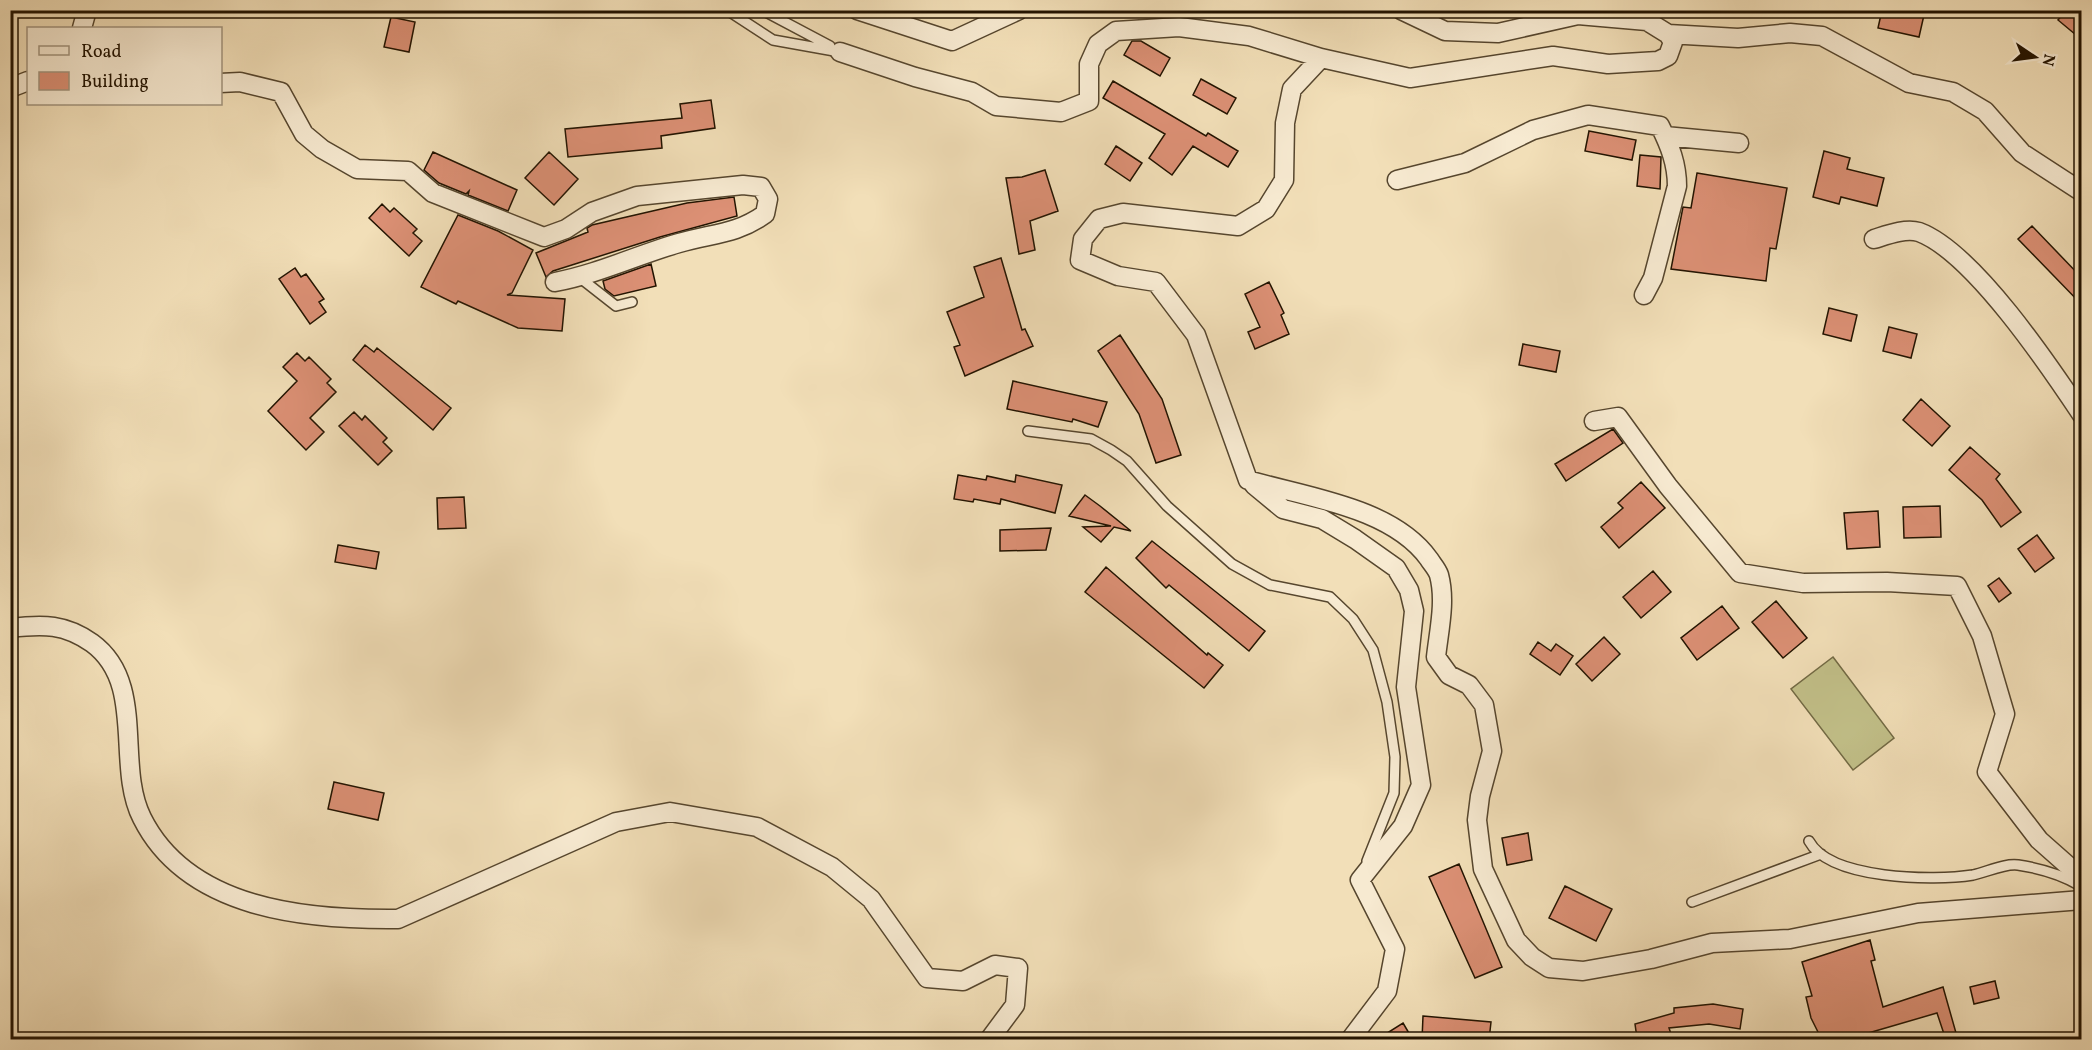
<svg xmlns="http://www.w3.org/2000/svg" width="2092" height="1050" font-family="Vollkorn,serif">
<rect width="100%" height="100%" fill="#f2dfb8"/>
<filter id="stains"><feTurbulence type="fractalNoise" baseFrequency=".00333" numOctaves="4"/><feColorMatrix values="0 0 0 0 .2 0 0 0 0 .09 0 0 0 0 .02 0 0 0 .5 -.17"/></filter>
<radialGradient id="worn" r=".72"><stop offset=".6" stop-color="#630" stop-opacity="0"/><stop offset="1" stop-color="#630" stop-opacity=".3"/></radialGradient>
<path fill="#c2c089" stroke="#726a44" stroke-width="1.5" d="M1833 657 1894 738 1853 770 1791 689Z"/>
<path fill="#dc9075" stroke="#221300" stroke-width="1.5" d="M1882 10H1903L1924 15 1919 37 1878 28Z
M2066 10H2082V40L2058 20Z
M391 17 415 22 409 52 384 47Z
M1132 41H1141L1170 58 1160 76 1124 55Z
M1201 79 1236 98 1227 114 1193 95Z
M1113 81 1206 136 1208 133 1238 151 1228 167 1193 146 1172 175 1149 158 1165 134 1103 98Z
M711 100 715 128 661 136 662 148 568 157 565 129 682 118 680 104Z
M1589 131 1636 140 1632 160 1585 151Z
M1116 146 1142 163 1130 181 1105 164Z
M1824 151 1850 158 1847 169 1884 178 1877 206 1841 197 1839 204 1813 197Z
M433 152 517 190 508 211 468 195 469 191 466 194 439 183 424 170Z
M549 152 578 179 554 205 525 178Z
M1640 155 1661 157 1660 189 1637 186Z
M1045 170 1058 211 1030 221 1035 250 1019 254 1006 178 1022 177Z
M1697 173 1787 188 1776 249 1770 248 1766 281 1671 269 1683 207 1691 208Z
M734 197 737 216 660 237 553 271 546 277 536 253 588 232 587 228 592 225 687 203Z
M382 204 390 212 394 208 417 229 413 233 422 241 409 256 369 218Z
M458 215 498 231 533 250 512 293 507 295 565 299 562 331 518 328 458 301 456 304 421 287Z
M2032 226 2082 278V305L2018 239Z
M1001 258 1022 330 1025 329 1033 346 965 376 954 347 960 345 947 312 984 297 974 267Z
M651 264 656 286 614 296 605 289 603 281Z
M295 268 301 277 306 274 324 299 319 302 326 312 310 324 279 279Z
M1269 282 1284 313 1281 315 1289 334 1255 349 1248 332 1260 327 1245 294Z
M1829 308 1857 315 1851 341 1823 334Z
M1889 327 1917 334 1911 358 1883 351Z
M1120 335 1162 399 1181 455 1156 463 1139 414 1098 351Z
M1523 344 1560 351 1556 372 1519 365Z
M365 345 374 352 377 348 451 408 433 430 353 360Z
M297 353 305 361 309 357 331 379 327 383 336 392 310 418 324 432 306 450 268 411 297 381 283 367Z
M1013 381 1107 402 1098 427 1073 419 1072 422 1007 409Z
M1921 399 1950 426 1932 446 1903 420Z
M354 412 362 420 365 416 387 438 383 442 392 451 378 465 339 426Z
M1613 429 1623 443 1566 481 1555 464Z
M1970 447 2000 474 1996 479 2021 512 2001 527 1982 500 1949 470Z
M958 475 986 480 987 476 1015 482 1016 475 1062 485 1055 513 1001 499 1000 504 974 499 973 502 954 499Z
M1641 482 1665 508 1619 548 1601 527 1623 508 1618 503Z
M1085 495 1100 506 1131 531 1114 527 1101 542 1083 527 1111 526 1069 516Z
M464 497 466 528 438 529 437 498Z
M1940 506 1941 537 1904 538 1903 507Z
M1878 511 1880 547 1847 549 1844 513Z
M1051 528 1046 550 1000 551V530Z
M2037 535 2054 558 2035 572 2018 549Z
M1152 541 1265 631 1249 651 1169 585 1166 588 1136 558Z
M338 545 379 552 376 569 335 562Z
M1106 567 1207 655 1208 653 1223 665 1204 688 1085 592Z
M1653 571 1671 592 1641 618 1623 597Z
M1999 578 2011 593 1999 602 1988 586Z
M1776 601 1807 638 1783 658 1752 622Z
M1722 606 1739 628 1697 660 1681 638Z
M1604 637 1620 654 1592 681 1576 664Z
M1538 642 1551 651 1556 644 1573 656 1560 675 1530 654Z
M334 782 384 793 378 820 328 809Z
M1528 833 1532 860 1507 865 1502 838Z
M1459 864 1502 967 1475 978 1429 877Z
M1565 886 1612 909 1596 941 1549 918Z
M1870 940 1875 960 1871 961 1883 1007 1943 987 1958 1040H1946L1937 1013 1858 1036 1857 1033 1842 1040H1822L1811 1018 1806 997 1812 996 1802 962Z
M1995 981 1999 998 1974 1004 1970 987Z
M1713 1004 1743 1009 1740 1029 1709 1024 1669 1028 1671 1034 1653 1040H1640L1636 1031 1635 1024 1674 1013V1008Z
M1423 1016 1491 1022 1489 1040H1422Z
M1403 1023 1413 1040H1376Z"/>
<g fill="none" stroke-linecap="round" stroke-linejoin="round">
<defs>
<path id="lane" d="M727 10 773 40 840 52
M762 10 830 46
M579 277 616 306 632 302
M1028 431 1091 439 1111 450 1127 461 1167 506 1232 564 1270 585 1330 597 1353 619 1373 650 1387 702 1395 757 1394 793 1367 861
M1809 841C1830 880 1934 881 1973 875 1987 872 2005 863 2018 865 2038 868 2062 875 2079 885
M1692 902 1821 854"/>
<path id="street" d="M857 10 952 41 1019 10
M1401 10 1445 31 1498 33 1578 15 1647 21 1668 34
M82 28 87 10
M840 52 915 77 972 92 996 106 1061 112 1089 101V64L1098 44 1116 31 1179 27 1249 36 1321 58
M220 83 240 82 281 92 304 134 322 149 357 169 408 171 433 193 544 237 566 229 592 212 637 196 743 185 761 187 768 199 765 214C735 235 713 233 679 243 637 255 598 274 555 282
M10 88 28 81
M1665 136 1739 143
M1397 180 1465 163 1533 130 1588 115 1660 126C1670 146 1677 164 1677 186L1653 278 1644 295
M2082 192 2022 153 1985 111 1953 92 1909 83 1822 36 1790 33 1738 38 1668 34 1673 42 1668 56 1658 61 1608 64 1553 56 1410 78 1321 58 1292 89 1285 123 1284 180 1266 209 1238 226 1123 213 1099 219 1083 239 1080 260 1118 276 1156 282 1196 335 1248 480C1305 497 1392 507 1429 559 1432 564 1437 569 1439 575 1446 601 1439 630 1436 657L1449 675 1469 685 1484 705 1492 751 1480 796 1477 820 1483 869 1516 940 1532 957 1549 968 1583 971 1651 959 1712 943 1790 939 1918 913 2082 900
M1874 239C1887 235 1905 228 1919 232 1973 252 2050 367 2082 415
M1594 421 1618 417 1668 486 1740 573 1803 583 1887 582 1957 586 1982 636 2005 714 1987 772 2039 840 2082 878
M1254 485 1283 509 1322 519 1355 539 1396 568 1409 590 1414 611 1406 687 1421 785 1403 826 1360 880 1395 949 1387 991 1350 1040
M10 628C44 624 65 624 92 643 147 683 115 765 142 818 188 910 307 920 398 919L616 822 670 812 757 827 832 867 871 899 927 978 963 981 995 965 1018 968 1015 1005 989 1040"/>
</defs>
<use href="#lane" stroke="#56462e" stroke-width="12"/>
<use href="#street" stroke="#56462e" stroke-width="21"/>
<use href="#lane" stroke="#f7ead1" stroke-width="9"/>
<use href="#street" stroke="#f7ead1" stroke-width="18"/>
</g>
<rect width="2092" height="1050" fill="none" stroke="#f2dfb8" stroke-width="36"/>
<rect x="12" y="12" width="2068" height="1026" fill="none" stroke="#221300" stroke-width="3"/>
<rect x="18" y="18" width="2056" height="1014" fill="none" stroke="#221300" stroke-width="1.5"/>
<rect x="27" y="27" width="195" height="78" fill="#f7ead1" stroke="#a2947d" stroke-width="1.5"/>
<rect x="39" y="46" width="30" height="9" fill="#f7ead1" stroke="#a2947d" stroke-width="1.5"/>
<text x="81" y="57" font-size="18" fill="#221300">Road</text>
<rect x="39" y="72" width="30" height="18" fill="#dc9075" stroke="#a2947d" stroke-width="1.5"/>
<text x="81" y="87" font-size="18" fill="#221300">Building</text>
<g transform="translate(2035 57) rotate(103)" stroke="#f7ead1" stroke-width="4.5" paint-order="stroke">
<path d="M0-4.5L10 22L0 15L-10 22Z" fill="#221300"/>
<text y="-9" font-size="16" font-weight="bold" text-anchor="middle" fill="#221300">N</text>
</g>
<rect width="100%" height="100%" filter="url(#stains)"/>
<rect width="100%" height="100%" fill="url(#worn)"/>
</svg>
